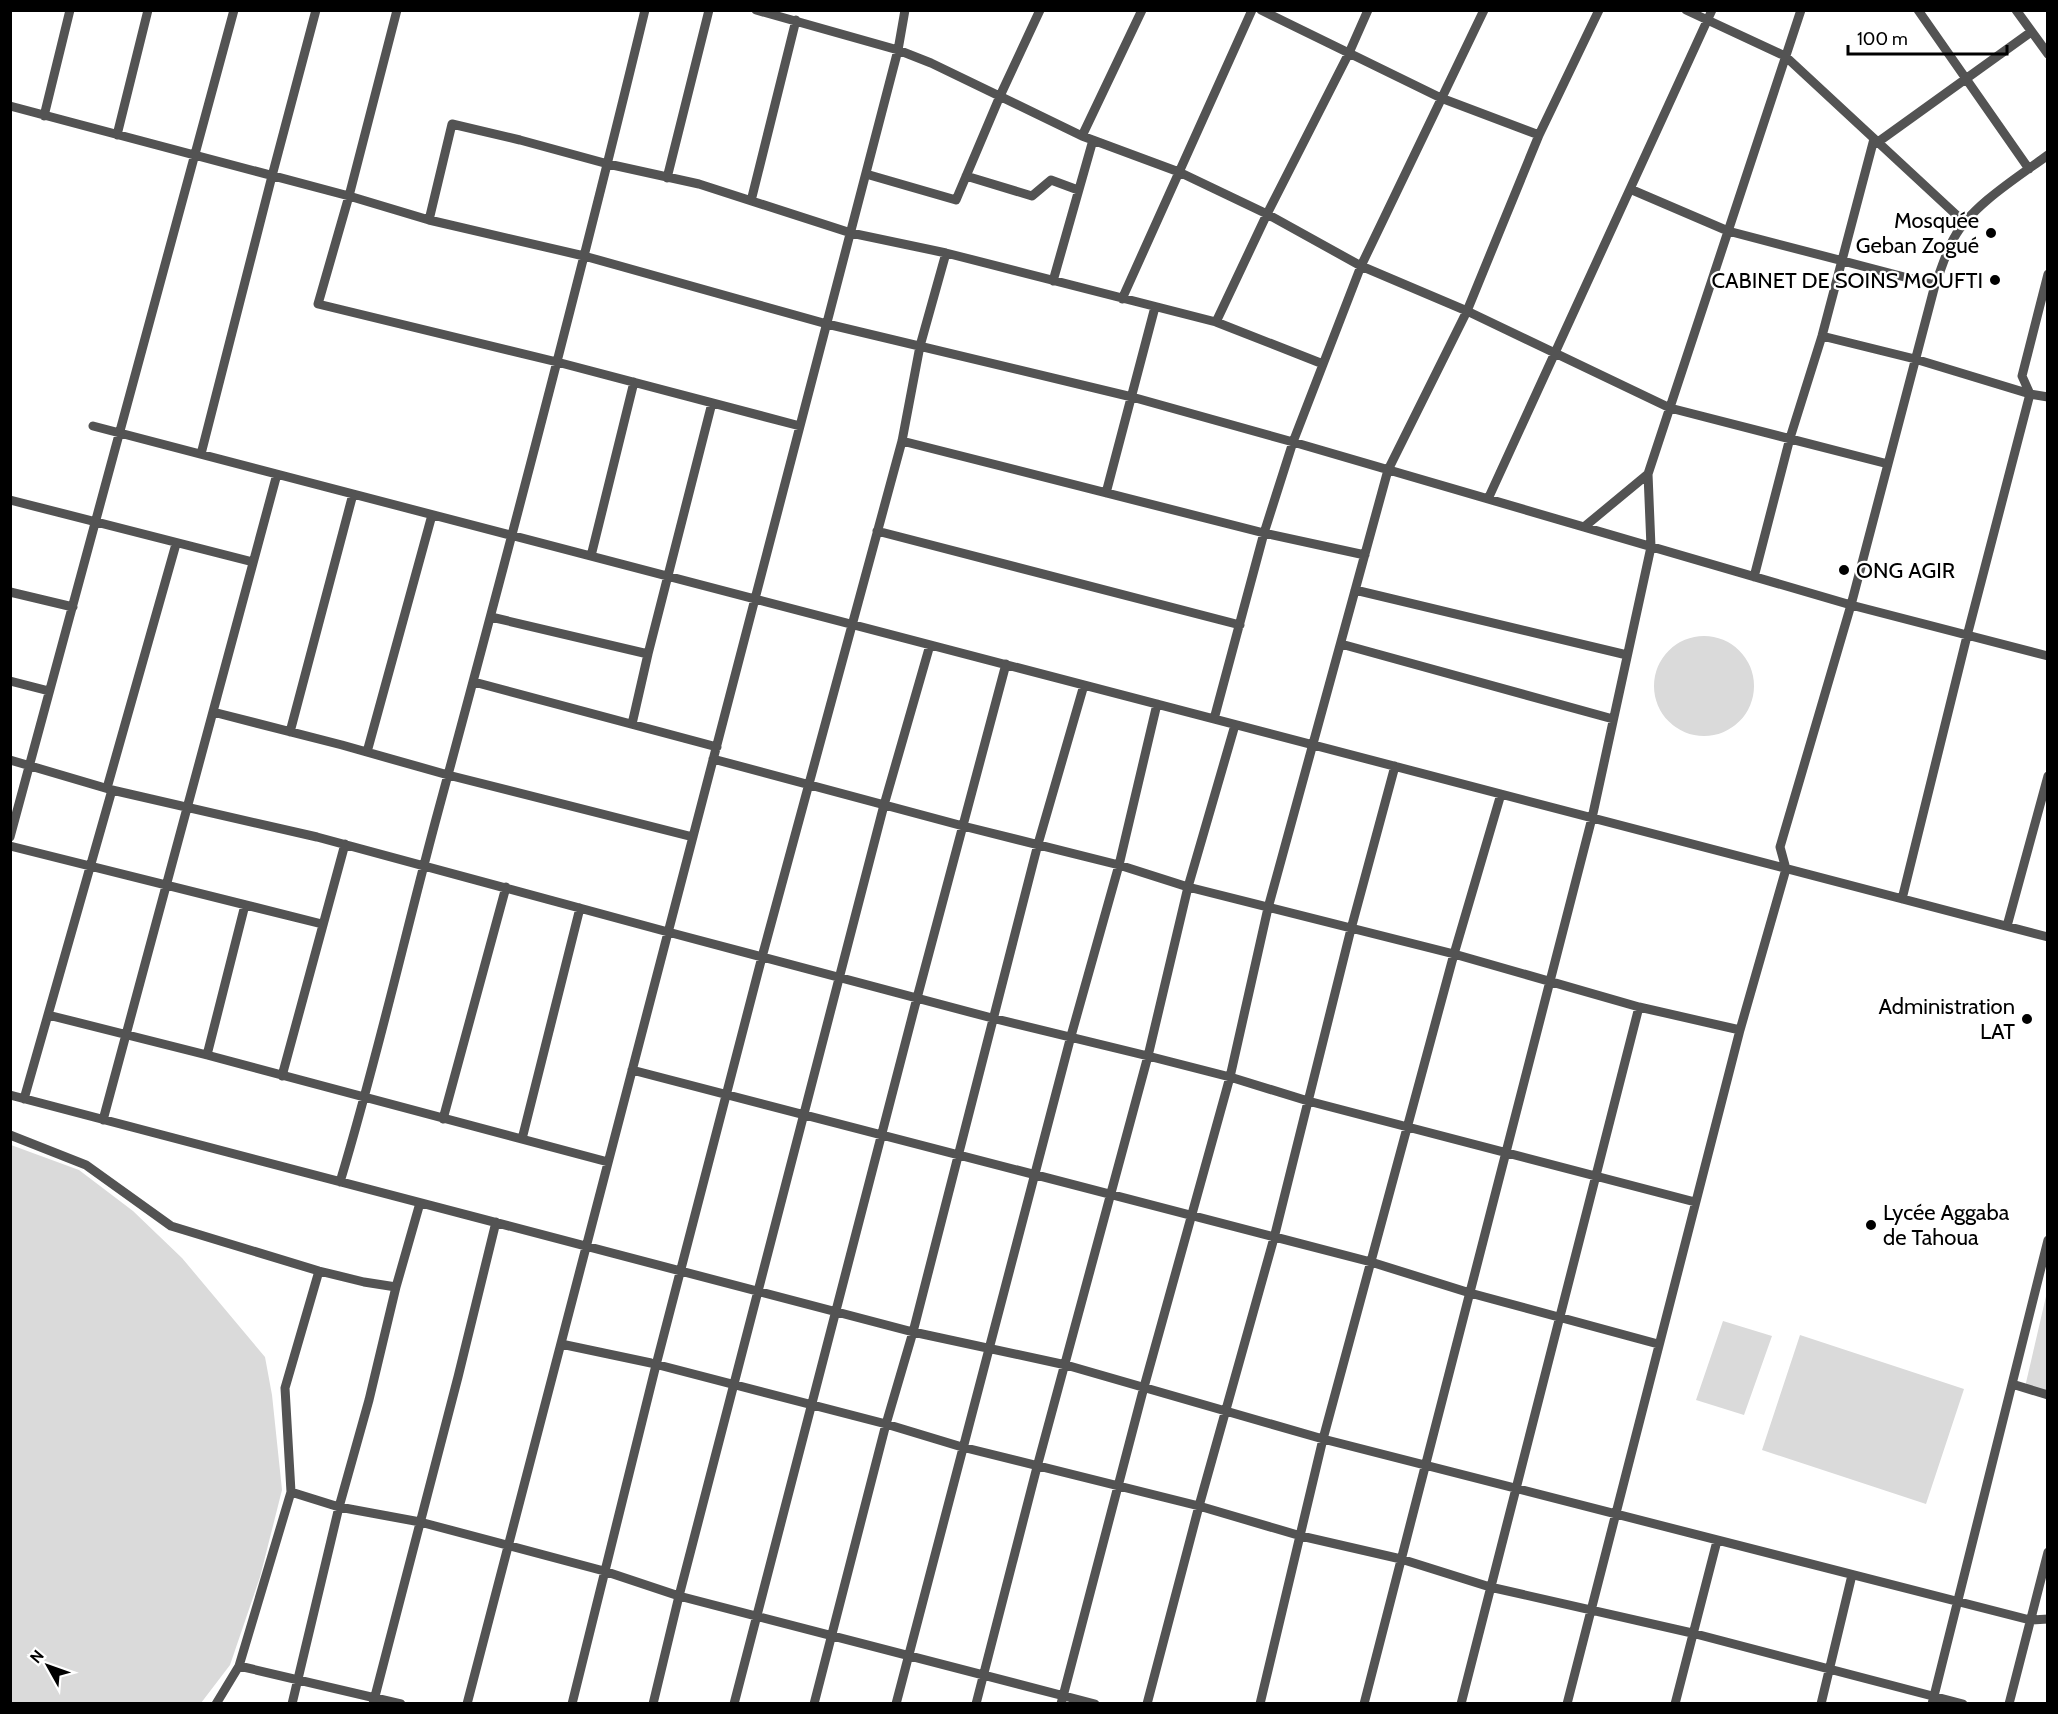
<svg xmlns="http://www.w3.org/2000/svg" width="2058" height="1714" font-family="Cabin,sans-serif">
<rect width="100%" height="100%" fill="#fff"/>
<path fill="#dadada" d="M1654 686a50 50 0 1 1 100 0a50 50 0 1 1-100 0Z
M11 1145 79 1170 133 1211 182 1258 265 1357 272 1395 282 1490 260 1577 230 1665 201 1703H11Z
M2047 1292V1393L2025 1387Z
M1723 1321 1772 1336 1744 1415 1696 1400Z
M1800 1335 1964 1389 1926 1504 1762 1450Z"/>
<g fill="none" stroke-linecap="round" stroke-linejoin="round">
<path stroke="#535353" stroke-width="9" d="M397 10 349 196 318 304 557 362 800 426
M756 10 898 50 931 63 1082 136 1179 172 1267 214 1361 266 1467 311 1670 408 1888 464
M1261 10 1441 98 1539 135
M1686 10 1785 56 1964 222
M1918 10 2029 169
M2016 10 2048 54
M10 106 349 196 429 220 584 256 827 324 1132 397 1293 442 1851 605 2048 656
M44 116 70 10
M117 135 148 10
M1082 136 1142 10
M1878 142 2031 32
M866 174 956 200 1000 96 1040 10
M966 176 1032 196 1051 180 1078 190
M667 178 709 10
M1630 189 1728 231 1935 285
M751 201 796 20
M429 220 452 124 520 140 608 164 699 184 851 233 946 253 1216 322 1323 364
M1053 281 1093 140
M1122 299 1252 10
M1216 322 1267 214 1349 53 1368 10
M1822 336 1915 359 2030 394 2048 397
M93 426 2048 937
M902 441 1264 533 1365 555
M201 454 272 176 316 10
M1106 493 1155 307
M1488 499 1712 10
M10 500 253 562
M1584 527 1648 474
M877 531 1240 625
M591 556 634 382
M1754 577 1790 438 1822 336 1874 139
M1355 590 1627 655
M10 592 73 607
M491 617 648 654
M1341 644 1613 719
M10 681 49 691
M474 682 717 747
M213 712 342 745 448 775 693 837
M1214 719 1264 533 1293 442 1361 266 1484 10
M632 724 648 654 712 403
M290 732 353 494
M367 752 432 515
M713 759 963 826 1119 865 1188 887 1454 954 1639 1007 1740 1030
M10 760 112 790 317 837 668 932 992 1018 1148 1056 1230 1077 1308 1101 1695 1202
M107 788 176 544
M10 837 234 10
M10 846 322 924
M1902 899 1967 636 2030 394 2022 376 2048 274
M2007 926 2048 776
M48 1015 207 1055 608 1162
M207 1055 245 905
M632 1070 1371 1262 1470 1293 1658 1344
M282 1076 345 844
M10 1095 913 1332 1066 1365 1323 1439 2030 1620 2048 1619
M24 1099 112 790
M443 1119 506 887
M103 1120 277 474
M10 1135 86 1165 171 1226 319 1271 364 1282 396 1287
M522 1139 580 908
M340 1182C376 1063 403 943 435 823 508 553 579 283 645 10
M561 1344 651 1363 886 1424 962 1447 1199 1506 1301 1536 1401 1559 1490 1587 1692 1633 1963 1704
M2012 1384 2048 1395
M291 1492 339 1507 420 1522 604 1571 679 1596 1095 1704
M239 1666 401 1704
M216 1704 239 1666 291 1492 285 1388 319 1271
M292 1704 339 1507 369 1400 396 1287 420 1203
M373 1704 458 1377 496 1222
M467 1704 898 50 905 10
M572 1704 656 1365 762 957 902 441 920 346 946 253
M653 1704 679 1596 884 805 930 645
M734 1704 917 998 1006 664
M814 1704 886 1424 913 1332 1038 844 1084 685
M896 1704 1071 1036 1119 865 1157 704
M976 1704 1037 1467 1148 1056 1188 887 1235 725
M1061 1704 1144 1387 1230 1077 1268 908 1388 470 1467 311 1539 135 1599 10
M1147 1704 1199 1506 1274 1238 1351 929 1395 766
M1260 1704 1323 1439 1454 954 1501 794
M1364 1704 1592 818 1651 547 1648 474 1801 10
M1461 1704 1639 1007
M1567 1704 1740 1030 1786 869 1780 847 1851 605 1935 285C1941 270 1946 252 1954 238 1971 206 2018 177 2048 155
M1675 1704 1717 1541
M1821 1704 1852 1575
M1932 1704 2048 1240
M2009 1704 2048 1552"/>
</g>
<g fill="#000" stroke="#fff" stroke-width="2">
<circle cx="1991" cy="233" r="6"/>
<circle cx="1995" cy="280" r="6"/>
<circle cx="1844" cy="570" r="6"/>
<circle cx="2027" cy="1019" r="6"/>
<circle cx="1871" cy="1225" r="6"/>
</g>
<g text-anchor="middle" stroke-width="4.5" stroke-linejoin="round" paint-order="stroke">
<g font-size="22" fill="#000" stroke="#fff" text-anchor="end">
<text x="1979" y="228">Mosquée<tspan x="1979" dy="25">Geban Zogué</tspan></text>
<text x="1983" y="288">CABINET DE SOINS MOUFTI</text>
<text x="1856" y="578" text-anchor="start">ONG AGIR</text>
<text x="2015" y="1014">Administration<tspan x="2015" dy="25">LAT</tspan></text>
<text x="1883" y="1220" text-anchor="start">Lycée Aggaba<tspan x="1883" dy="25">de Tahoua</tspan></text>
</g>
</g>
<rect width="2058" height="1714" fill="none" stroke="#000000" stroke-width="24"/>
<g transform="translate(48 1666) rotate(310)" stroke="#ffffff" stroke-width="4.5" paint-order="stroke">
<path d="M0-4.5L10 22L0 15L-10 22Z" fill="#000000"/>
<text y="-9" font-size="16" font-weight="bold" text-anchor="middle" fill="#000000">N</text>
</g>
<path d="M1848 45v9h159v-9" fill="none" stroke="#000000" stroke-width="3"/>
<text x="1857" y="45" font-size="18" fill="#000000" stroke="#ffffff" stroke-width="4.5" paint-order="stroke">100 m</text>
</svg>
